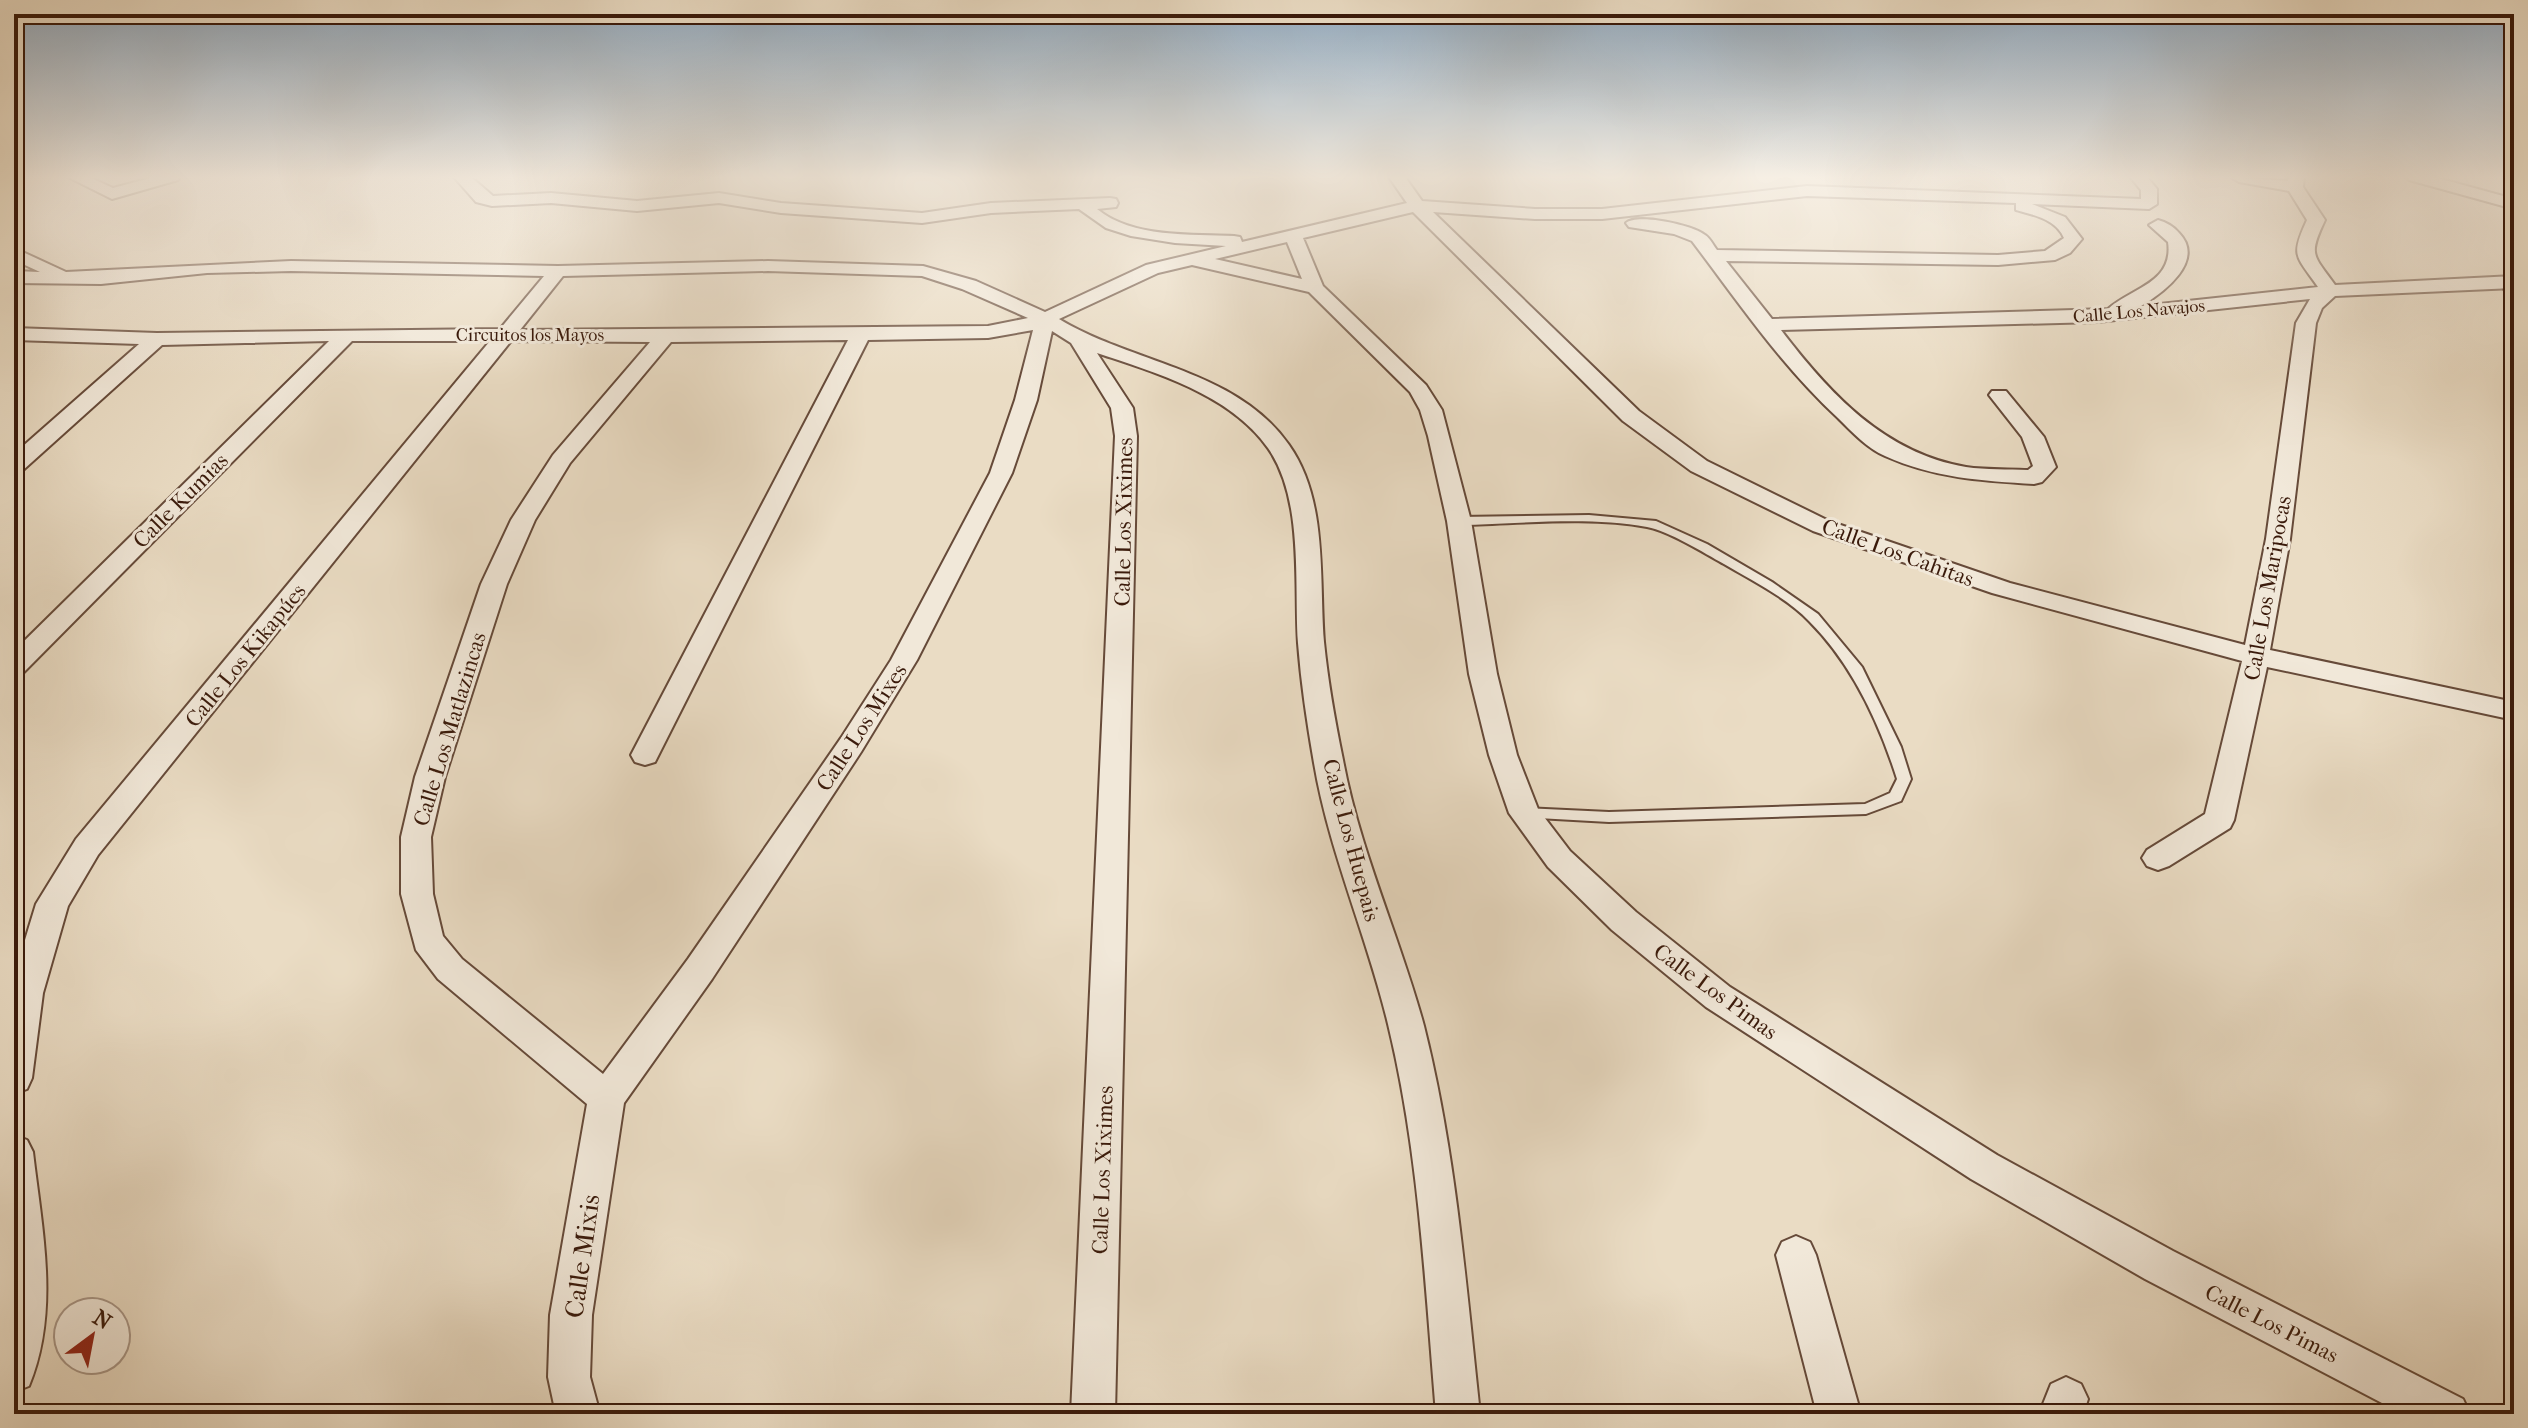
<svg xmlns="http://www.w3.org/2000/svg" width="2528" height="1428" font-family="'IM FELL French Canon',serif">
<rect width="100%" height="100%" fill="#eadcc4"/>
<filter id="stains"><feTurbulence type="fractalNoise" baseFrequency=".0025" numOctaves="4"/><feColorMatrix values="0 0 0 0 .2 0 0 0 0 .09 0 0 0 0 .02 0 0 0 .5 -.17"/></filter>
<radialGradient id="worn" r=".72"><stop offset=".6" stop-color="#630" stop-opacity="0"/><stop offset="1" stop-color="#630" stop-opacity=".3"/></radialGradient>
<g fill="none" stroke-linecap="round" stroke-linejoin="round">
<defs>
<path id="lane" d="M1589 515 1656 521 1707 544 1772 582 1818 614 1862 667 1901 747 1911 779 1901 801 1866 814 1609 822 1519 817 1516 813 1519 809 1524 808 1609 812 1865 804 1890 793 1897 779C1879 722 1852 664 1809 621 1787 598 1751 580 1724 564 1704 553 1669 531 1647 527 1588 516 1519 524 1459 525L1453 521 1459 517Z"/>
<path id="street" d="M68 177H89L113 188 154 177H180L178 180 112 199Z
M454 177H471L493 196 551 193 637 201 719 193 781 203 922 213 991 203 1110 198 1116 199 1118 203 1116 207 1097 209C1132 238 1191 234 1234 236L1240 237 1242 242 1407 203 1389 177H1405L1422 201 1535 209H1602L1807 186 2141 199V190L2130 177H2147L2157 189V204L2149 209 2032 204 2065 217 2082 239 2070 253 2055 260 1998 265 1726 261 1772 319 2108 309C2131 288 2174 283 2168 242L2149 225 2158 220C2166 222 2174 227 2179 233 2206 261 2163 293 2141 306L2318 287C2296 255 2290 257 2307 220L2289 191 2239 182 2231 177 2288 181V177H2304L2303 187 2325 220C2308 256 2313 254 2335 285L2514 276V288L2335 296 2322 308 2316 323 2290 539 2270 650 2514 702V720L2267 667 2234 820 2230 828 2169 866 2158 870 2147 866 2142 858 2147 850 2205 814 2242 661 1992 593 1813 531 1691 471 1623 421 1413 212 1303 238 1323 286 1426 385 1442 410 1471 521 1497 674 1517 755 1538 809 1570 851 1636 912 1730 987 1997 1155 2173 1251 2463 1399 2470 1414H2403L2145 1279 1971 1179 1706 1007 1612 930 1548 867 1509 813 1489 755 1469 674 1447 521 1428 436 1420 410 1410 392 1309 292 1192 265 1158 273 1059 319C1133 364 1236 369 1289 445 1328 500 1319 578 1324 642 1328 682 1335 721 1343 760 1360 852 1400 937 1424 1026 1456 1153 1466 1285 1480 1414H1436C1425 1284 1419 1151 1388 1024 1367 936 1329 852 1314 763 1307 723 1301 683 1298 643 1294 584 1304 499 1268 448 1230 394 1156 373 1097 353L1133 408 1137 436 1115 1414H1071L1115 436 1111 408 1071 343 1052 331 1037 400 1012 473 917 660 861 752 712 979 624 1103 592 1315 590 1377 600 1414H556L548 1377 550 1315 587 1104 438 979 416 950 401 894V837L415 777 481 584 511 520 553 455 650 342 511 341 98 855 68 906 43 993 32 1078 27 1089 14 1094V976L36 904 76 839 490 341H352L24 672 14 675V651L329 341 162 345 22 471 14 473V454L139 344 14 340V328L157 333 500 329 544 276 291 271 207 273 101 284 14 283V271L40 272 14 260V248L66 272 291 261 558 266 768 261 923 266 976 281 1045 312 1146 265 1226 246 1175 243 1131 236 1106 228 1079 209 991 213 922 223 781 213 719 203 637 211 551 203 492 206 476 202ZM1807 196 2016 203V210C2034 215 2056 219 2064 238L2045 251 1998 255 1717 250C1713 245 1710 238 1705 235 1693 225 1637 213 1626 223L1629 227 1674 234 1692 241C1739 303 1780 364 1838 418 1852 432 1867 448 1885 456 1934 478 1982 481 2034 484L2042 482 2056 467 2044 437 2006 391H1992L1989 395 2022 437 2033 466 2028 470C2008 469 1986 470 1966 467 1884 453 1829 393 1781 330L2097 322 2310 299 2296 323 2266 539 2245 645 2010 583 1829 521 1707 461 1639 411 1433 212 1535 219H1602ZM1287 242 1302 279 1215 259ZM768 271 922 276 962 289 1028 318 988 326 520 330 563 276ZM1033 330 1015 400 990 473 891 660 841 738 688 959 603 1074 462 959 443 936 433 894 431 837 445 777 507 584 535 520 570 463 671 342 848 340 631 755 635 762 645 765 655 762 868 340 988 338Z
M2407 177H2434L2514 199V209L2409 180Z
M14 1135 27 1140 33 1152C42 1230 60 1311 29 1386L14 1392Z
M1796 1236 1810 1242 1816 1255 1861 1414H1817L1776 1255 1782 1242Z
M2066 1377 2081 1384 2088 1399 2083 1414H2039L2051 1384Z"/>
<path id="secondary" d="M2514 274V293L2505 291 2501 282 2505 276Z"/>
</defs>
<use href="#lane" stroke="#664a39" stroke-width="4"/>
<use href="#street" stroke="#664a39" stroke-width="4"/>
<use href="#secondary" stroke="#3a1a0b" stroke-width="4"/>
<use href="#lane" fill="#f1e8d9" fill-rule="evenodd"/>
<use href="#street" fill="#f1e8d9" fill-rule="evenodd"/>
<use href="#secondary" fill="#f1e8d9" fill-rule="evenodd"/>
</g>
<linearGradient id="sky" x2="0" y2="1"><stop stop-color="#91aac0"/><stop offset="0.47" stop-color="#f6efe4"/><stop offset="1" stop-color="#f6efe4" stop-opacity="0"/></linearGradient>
<rect width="2528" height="377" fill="url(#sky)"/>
<g text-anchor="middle" stroke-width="6" stroke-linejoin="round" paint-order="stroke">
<g font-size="18" fill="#3a1a0b" stroke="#f1e8d9">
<text transform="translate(2139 311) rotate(-5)" y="6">Calle Los Navajos</text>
<text x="530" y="341">Circuitos los Mayos</text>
</g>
<g font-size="22" fill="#3a1a0b" stroke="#f1e8d9">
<text transform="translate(180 500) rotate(-45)" y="8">Calle Kumias</text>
<text transform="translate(1123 522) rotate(-89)" y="8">Calle Los Xiximes</text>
<text transform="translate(1898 552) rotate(20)" y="8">Calle Los Cahitas</text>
<text transform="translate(2267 588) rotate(-80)" y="8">Calle Los Maripocas</text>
<text transform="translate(245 655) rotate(-51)" y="8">Calle Los Kikapúes</text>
<text transform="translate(861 727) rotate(-57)" y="8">Calle Los Mixes</text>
<text transform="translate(449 729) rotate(-73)" y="8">Calle Los Matlazincas</text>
<text transform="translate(1352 840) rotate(75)" y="8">Calle Los Huepais</text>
<text transform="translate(1716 991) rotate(36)" y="8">Calle Los Pimas</text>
<text transform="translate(1102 1170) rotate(-88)" y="8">Calle Los Xiximes</text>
<text transform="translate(2272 1323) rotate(27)" y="8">Calle Los Pimas</text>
</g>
<g font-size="26" fill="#3a1a0b" stroke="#f1e8d9">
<text transform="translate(582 1256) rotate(-82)" y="9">Calle Mixis</text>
</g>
</g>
<rect width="2528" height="1428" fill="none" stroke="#eadcc4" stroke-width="48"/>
<rect x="16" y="16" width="2496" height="1396" fill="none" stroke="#3a1a0b" stroke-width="4"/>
<rect x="24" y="24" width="2480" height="1380" fill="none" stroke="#3a1a0b" stroke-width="2"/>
<g transform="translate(92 1336) rotate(32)"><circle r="38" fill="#f1e8d9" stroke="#a89687" stroke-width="2"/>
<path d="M0-6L14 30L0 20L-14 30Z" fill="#8f2418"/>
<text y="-12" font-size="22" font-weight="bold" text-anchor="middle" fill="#3a1a0b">N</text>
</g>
<rect width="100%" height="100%" filter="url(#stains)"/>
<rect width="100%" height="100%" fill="url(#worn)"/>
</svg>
